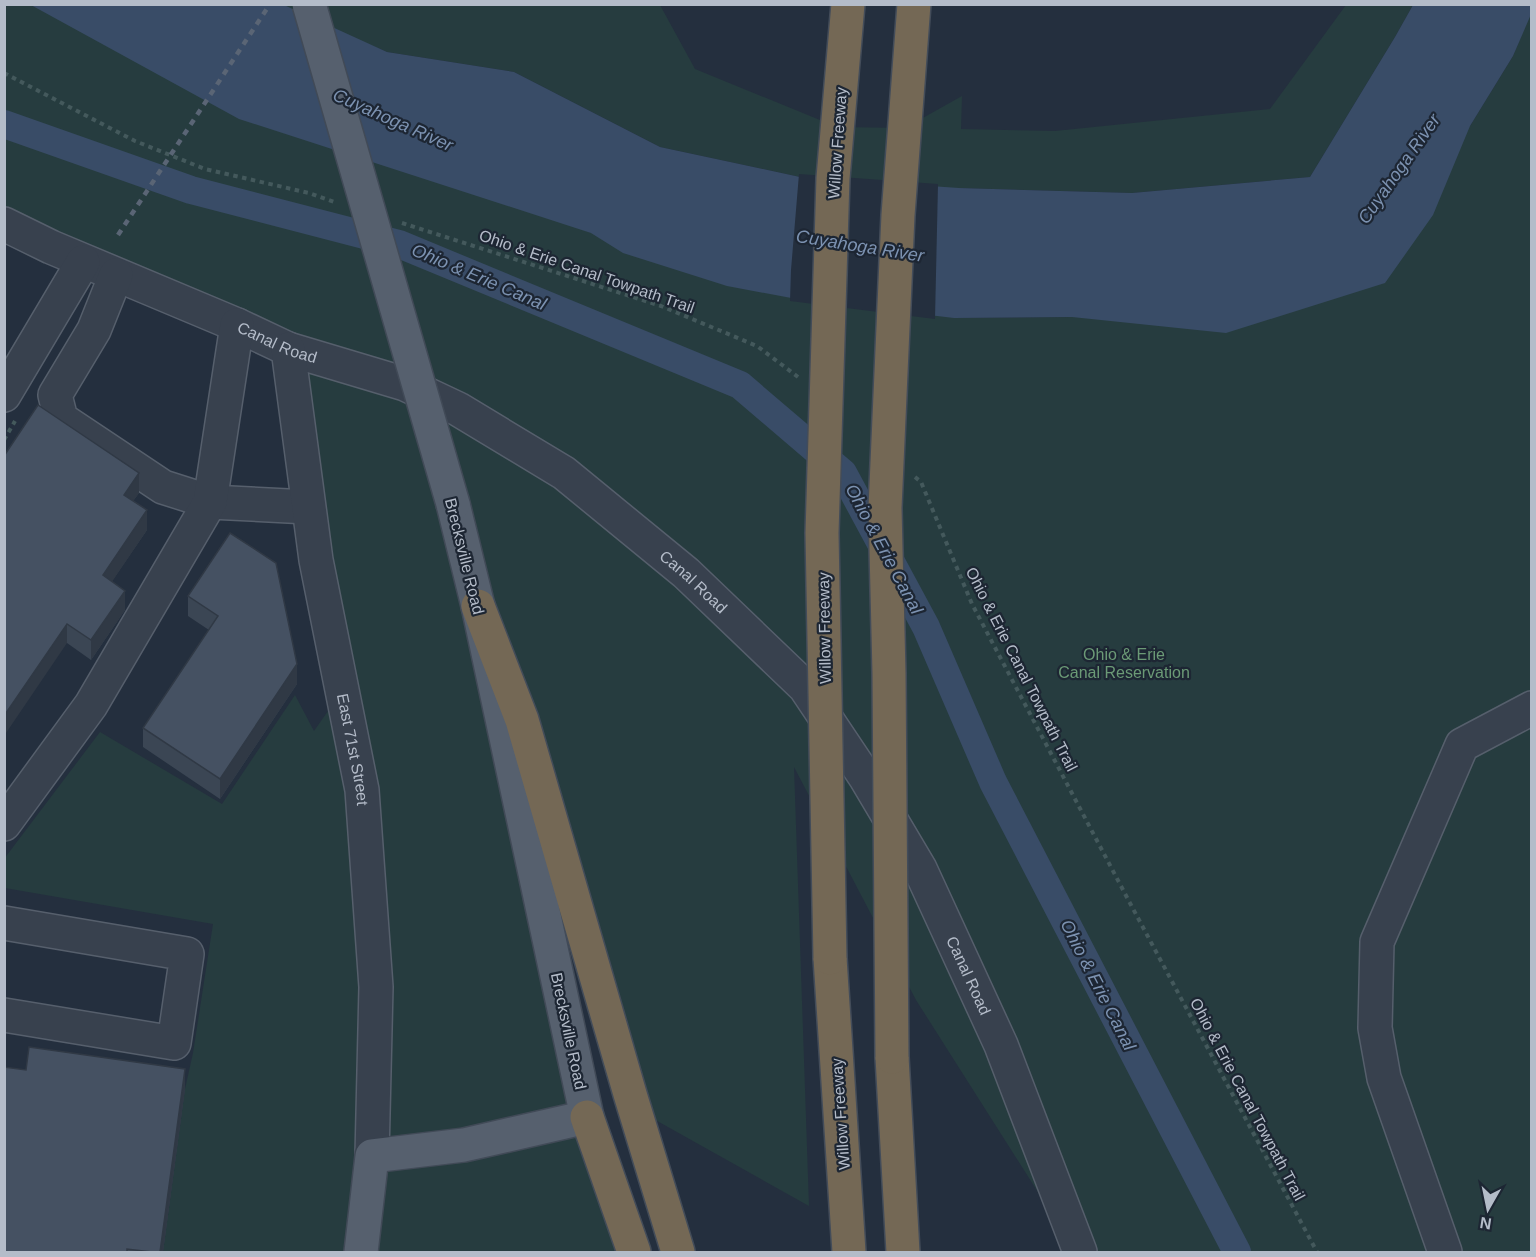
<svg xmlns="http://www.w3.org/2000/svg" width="1536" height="1257" font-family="Helvetica,sans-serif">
<rect width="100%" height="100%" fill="#242f3e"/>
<path fill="#263c3f" d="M5 5H32L591 233 800 177 660 147 514 72 387 52 276 5H660L695 69 837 127 905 128 962 96 961 129 1055 131 1270 109 1346 5H1413L1395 37 1310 177 1132 193 959 188 955 318 1072 317 1470 126 1513 56 1531 12V1252H1076L916 1000 794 767 809 1206 634 1108 480 611 634 1252H163L185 1089 193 1053 213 924 5 888 4 859 100 732 222 804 295 695 314 731 342 691 288 349 5 224Z"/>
<path fill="#394c67" d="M31 5H284L387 52 514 72 660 147 800 177 959 188 1132 193 1310 177 1395 37 1413 5H1531L1532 12 1513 56 1470 126 1433 215 1385 283 1226 333 1072 317 954 318 802 300 727 286 623 253 591 233 239 119Z"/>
<path fill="#242f3e" d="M799 174 938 184 935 319 790 301 791 270Z"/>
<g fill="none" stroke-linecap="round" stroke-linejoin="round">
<path stroke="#394c67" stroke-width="28" d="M4 124 191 190 399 244 740 385 843 473 926 627 993 782 1237 1252"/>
<defs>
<g id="minor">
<path id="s1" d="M4 224 51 247 237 325 288 349 405 384 458 409 564 473 686 573 805 687 866 778 920 869 1001 1045 1080 1252"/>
<path d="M116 275 94 330 55 395 61 419 163 487 210 502 308 507"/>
<path id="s2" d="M288 349 316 560 362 790 376 987 372 1156"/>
<path d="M4 395 83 262"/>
<path d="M4 824 91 705 210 502 237 325"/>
<path d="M4 923 187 954 174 1043 4 1015"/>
<path d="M1445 1252 1384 1078 1375 1028 1377 942 1462 745 1532 708"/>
</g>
<path id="major" d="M361 1252 372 1156 464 1145 587 1117 478 606 453 504"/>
<path id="highway" d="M478 606 522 720 630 1094 678 1252
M830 958 849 1252
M892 1057 903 1252
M587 1117 634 1252"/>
</defs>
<use href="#minor" stroke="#565f6c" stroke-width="36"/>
<use href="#major" stroke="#414a57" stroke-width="36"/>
<use href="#highway" stroke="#434c59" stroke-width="36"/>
<path stroke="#44595c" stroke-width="4" stroke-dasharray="4.5 4.5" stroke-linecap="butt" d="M4 73 135 141 205 169 309 193 334 202
M402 223 661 306 757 346 798 377
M4 440 15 421
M915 477 921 482 972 604 1131 905 1317 1252"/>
<use href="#minor" stroke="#38414e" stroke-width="33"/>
<use href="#major" stroke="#56606e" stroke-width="33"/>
<use href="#highway" stroke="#746855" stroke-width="33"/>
<path stroke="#5a6575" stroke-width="4.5" stroke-dasharray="6 6" stroke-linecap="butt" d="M118 235 270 4"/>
<defs>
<path id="major-bridge" d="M309 4 453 504"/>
<path id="highway-bridge" d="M830 958 822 533 833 178 848 4
M892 1057 889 673 885 508 898 215 914 4"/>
</defs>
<use href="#major-bridge" stroke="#414a57" stroke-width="36" stroke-linecap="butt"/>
<use href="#highway-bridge" stroke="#434c59" stroke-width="36" stroke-linecap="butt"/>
<use href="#major-bridge" stroke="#56606e" stroke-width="33"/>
<use href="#highway-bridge" stroke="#746855" stroke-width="33"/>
</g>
<path fill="#3b4654" d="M4 456 139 493 133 501 147 530 112 581 125 610 91 660 67 643Z
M230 533 297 684 220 799 143 747V728L209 630 188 616V596Z
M185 1089 163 1252H4Z"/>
<path fill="#303945" d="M139 473V493L124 514V495Z
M147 510V530L103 595V575Z
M125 591V610L91 660V640Z
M67 624V643L4 736V716Z
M297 664V684L220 799V779Z
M185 1069V1089L163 1252H160Z"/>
<path fill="#455162" stroke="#303945" stroke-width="1.5" d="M38 405 139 473 124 495 147 510 103 575 125 591 91 640 67 624 4 716V456Z
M230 533 276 563 297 664 220 779 143 728 218 616 188 596Z
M29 1047 185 1069 160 1252H152L127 1249V1252H4V1067L26 1070Z"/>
<g text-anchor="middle" stroke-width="4.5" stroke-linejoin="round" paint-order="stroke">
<g font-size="16" fill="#b4bcc9" stroke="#1d2633">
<text transform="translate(837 143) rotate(-86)" y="6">Willow Freeway</text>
<text transform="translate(587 271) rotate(19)" y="6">Ohio &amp; Erie Canal Towpath Trail</text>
<text dy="6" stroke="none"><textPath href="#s1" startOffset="298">Canal Road</textPath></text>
<text transform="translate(465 556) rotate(76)" y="6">Brecksville Road</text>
<text dy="6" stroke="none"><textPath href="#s1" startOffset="784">Canal Road</textPath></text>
<text transform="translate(824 628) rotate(-91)" y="6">Willow Freeway</text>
<text transform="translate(1022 669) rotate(63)" y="6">Ohio &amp; Erie Canal Towpath Trail</text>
<text dy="6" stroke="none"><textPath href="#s2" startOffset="406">East 71st Street</textPath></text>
<text dy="6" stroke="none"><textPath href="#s1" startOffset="1270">Canal Road</textPath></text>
<text transform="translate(569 1031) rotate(78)" y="6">Brecksville Road</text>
<text transform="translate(1248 1099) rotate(62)" y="6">Ohio &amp; Erie Canal Towpath Trail</text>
<text transform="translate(840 1114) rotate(-94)" y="6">Willow Freeway</text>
</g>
<g font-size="16" fill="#6b9a76" stroke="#1d2633">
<text x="1124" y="660">Ohio &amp; Erie<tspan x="1124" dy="18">Canal Reservation</tspan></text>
</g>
<g font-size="18" font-style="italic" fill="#7c92b1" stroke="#1d2633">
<text transform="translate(393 120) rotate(24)" y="6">Cuyahoga River</text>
<text transform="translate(1399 169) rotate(-55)" y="6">Cuyahoga River</text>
<text transform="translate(860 246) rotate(9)" y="6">Cuyahoga River</text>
<text transform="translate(479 277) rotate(23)" y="6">Ohio &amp; Erie Canal</text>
<text transform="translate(884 549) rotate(62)" y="6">Ohio &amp; Erie Canal</text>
<text transform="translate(1098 985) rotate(63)" y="6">Ohio &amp; Erie Canal</text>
</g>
</g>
<rect width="1536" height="1257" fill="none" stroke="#b4bcc9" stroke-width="12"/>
<g transform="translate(1488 1209) rotate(189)" stroke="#1d2633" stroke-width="4.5" paint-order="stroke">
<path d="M0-4.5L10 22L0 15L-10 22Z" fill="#b4bcc9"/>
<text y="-9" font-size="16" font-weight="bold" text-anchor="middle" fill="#b4bcc9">N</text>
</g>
</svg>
